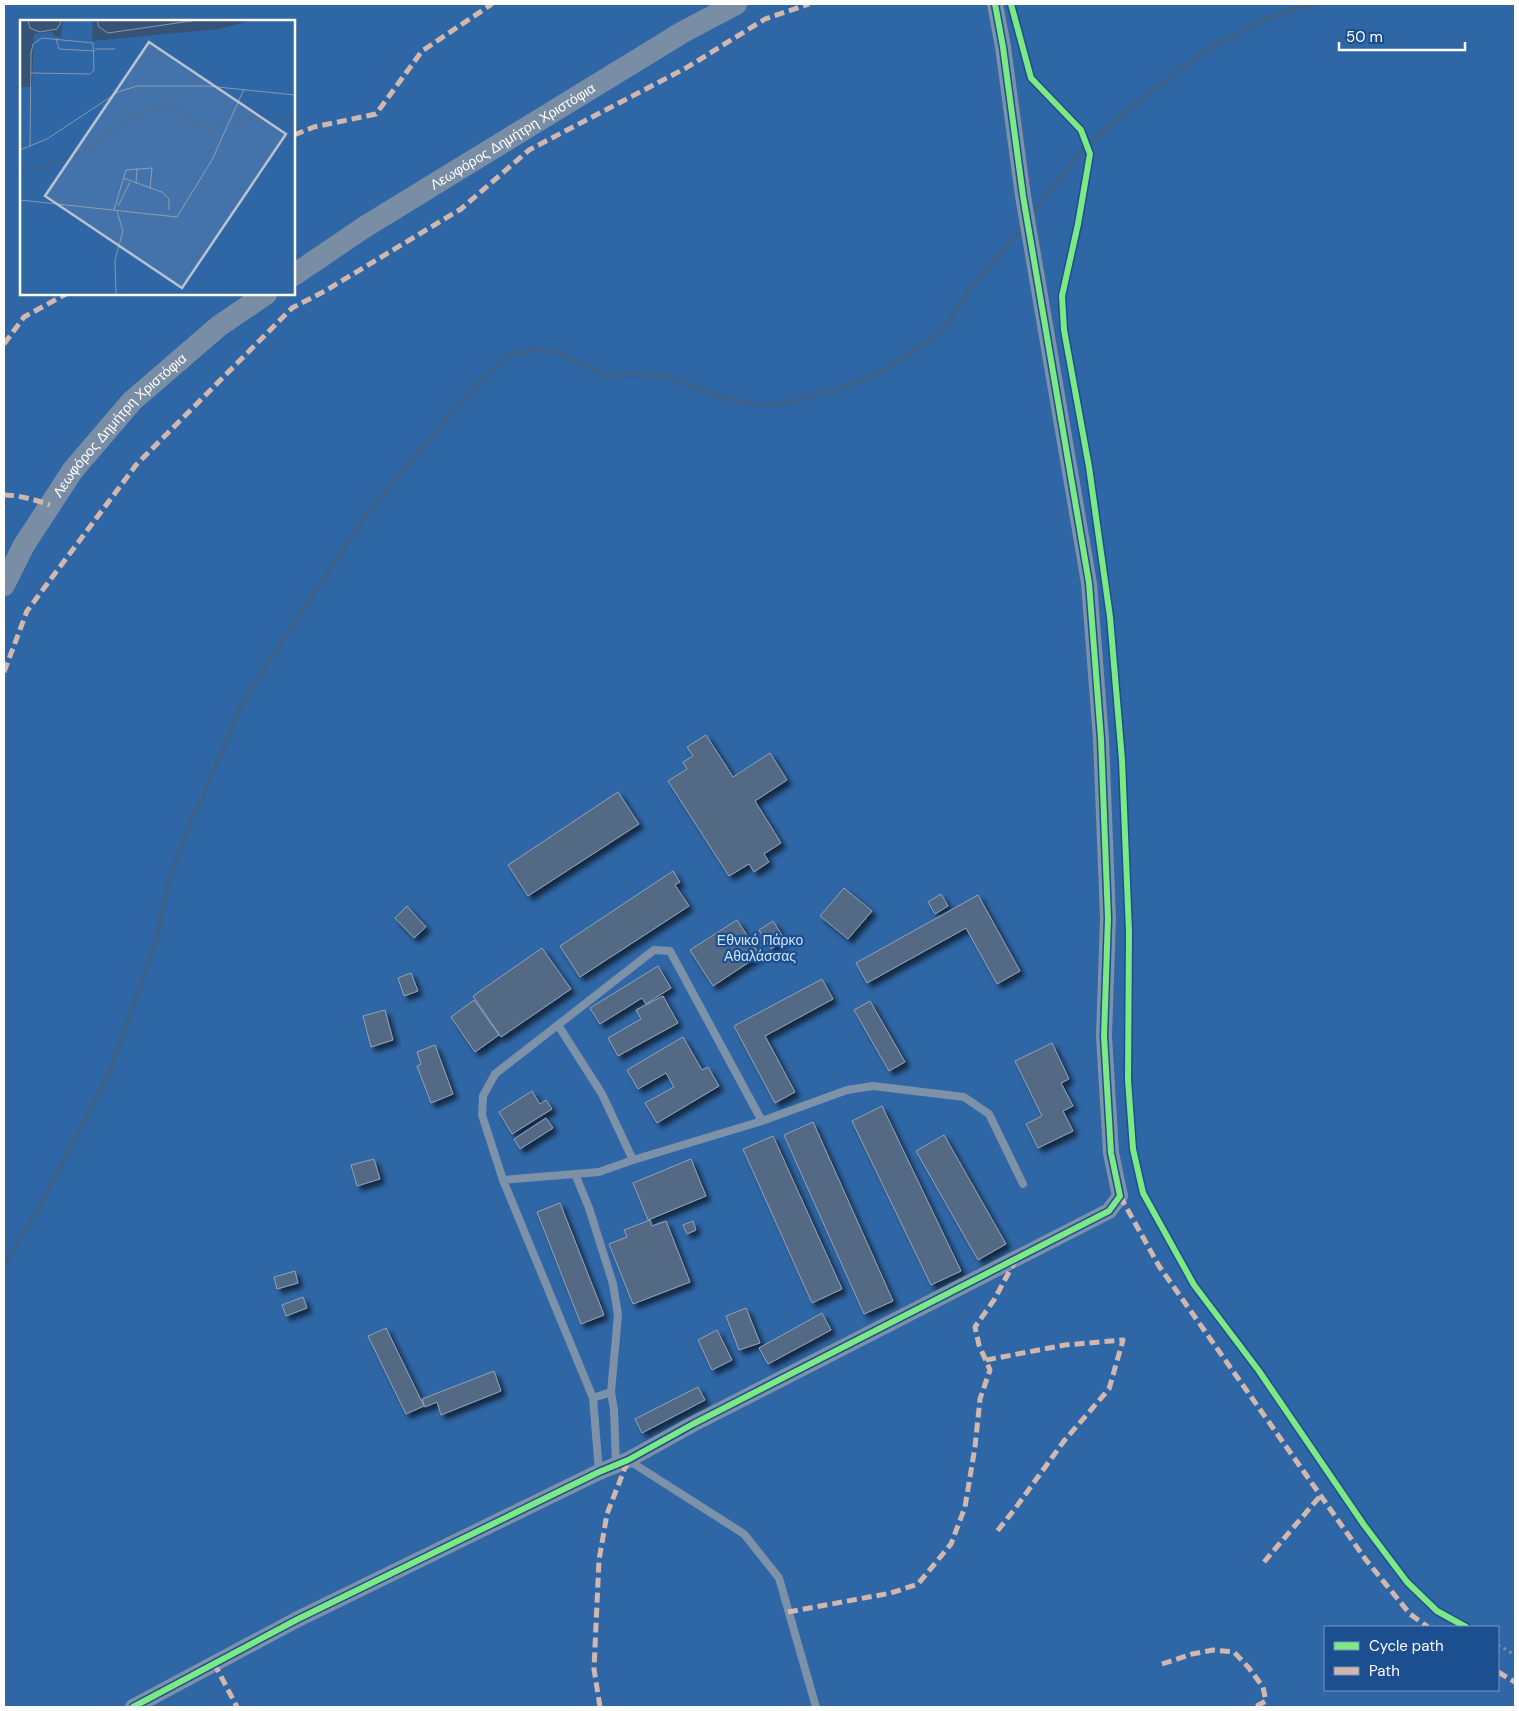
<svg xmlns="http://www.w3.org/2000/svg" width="1519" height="1711" font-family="'DM Sans',sans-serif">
<defs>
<filter id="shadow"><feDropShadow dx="4.5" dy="4.5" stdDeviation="2.5" flood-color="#0009"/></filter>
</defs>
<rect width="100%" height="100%" fill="#365274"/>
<path fill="#2f66a5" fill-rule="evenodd" d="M4 4H1515V1707H4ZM21 21H294V294H21ZM1325 1627H1498V1690H1325Z"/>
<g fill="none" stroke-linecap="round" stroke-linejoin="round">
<path stroke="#3b618d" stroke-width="5" d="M1030 217 1082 150 1129 109 1203 52 1268 18 1311 4
M4 1266 46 1195 110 1071 155 944 170 878 192 817 211 778 242 703 365 517 456 407 482 379 508 356 534 349 559 353 606 376 628 374 665 376 698 389 729 399 755 405 782 404 810 396 838 390 890 367 943 330 969 291 1025 224"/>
</g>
<path fill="#526984" stroke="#92a2b6" filter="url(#shadow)" d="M706 735 733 777 770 753 787 780 755 801 781 843 764 854 769 862 754 872 749 864 729 876 668 781 687 769 683 762 693 756 687 747Z
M618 792 639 824 528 896 508 865Z
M673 871 680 882 675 885 689 906 580 977 560 946Z
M844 888 872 911 848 939 820 916Z
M941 894 948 906 935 914 928 902Z
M978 895 1020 971 997 984 966 928 867 983 856 963Z
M407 906 426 927 414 938 395 918Z
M737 920 760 955 713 986 690 950Z
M773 921 785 940 771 949 759 930Z
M542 948 571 989 501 1037 473 996Z
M658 966 671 988 646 1004 642 998 600 1024 590 1008Z
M411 973 418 991 404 996 398 978Z
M822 979 833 999 765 1036 795 1092 775 1103 734 1026Z
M663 996 678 1023 618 1056 608 1038 641 1019 636 1010Z
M474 1000 499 1035 475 1052 451 1017Z
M870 1001 905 1062 889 1071 854 1010Z
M385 1010 393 1040 371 1047 363 1016Z
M683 1037 702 1070 708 1067 719 1086 657 1123 645 1103 674 1087 666 1073 638 1089 627 1070Z
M1052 1043 1069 1079 1061 1083 1073 1106 1063 1111 1073 1131 1038 1148 1026 1124 1042 1116 1015 1061Z
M435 1045 453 1094 431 1103 417 1066 421 1064 417 1052Z
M532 1091 540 1104 546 1100 552 1109 512 1134 499 1112Z
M882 1106 961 1271 931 1285 852 1121Z
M546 1118 553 1128 520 1149 514 1139Z
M813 1122 893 1301 864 1314 784 1135Z
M944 1135 1006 1244 978 1260 916 1151Z
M773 1136 842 1289 812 1303 743 1149Z
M374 1159 380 1179 357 1186 351 1165Z
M691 1159 706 1196 648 1220 633 1183Z
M560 1203 604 1315 581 1324 537 1212Z
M650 1220 652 1226 666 1221 690 1282 633 1304 609 1244 627 1237 624 1230Z
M693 1221 696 1230 687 1234 683 1225Z
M295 1271 298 1283 277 1289 274 1277Z
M303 1297 307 1308 286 1316 282 1305Z
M746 1308 760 1343 739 1350 726 1316Z
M822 1313 831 1330 768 1364 759 1348Z
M386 1328 424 1406 406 1414 368 1336Z
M717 1330 732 1360 712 1370 698 1340Z
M494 1371 501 1391 441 1415 437 1402 425 1407 422 1399Z
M698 1387 705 1400 642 1433 635 1419Z"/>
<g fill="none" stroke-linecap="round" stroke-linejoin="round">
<path stroke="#7d92a8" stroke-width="3" stroke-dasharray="2.5 4" stroke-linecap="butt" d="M1019 34 1031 78 1081 130 1090 154 1078 224 1062 296 1063 326
M1075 394 1094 504
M1109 611 1122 760 1129 932 1128 1080 1133 1149 1143 1193 1194 1285 1259 1371 1364 1525 1407 1582 1437 1611 1466 1627
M1498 1645 1515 1655"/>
<path stroke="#7d92a8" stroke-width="8" d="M558 1025 602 1094 633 1160
M575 1174 589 1208 613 1284 618 1315 611 1392 614 1410 616 1465
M503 1180 599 1172 633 1160 762 1121 847 1090 873 1086 964 1097 989 1114 1023 1184
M593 1398 611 1392
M628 1460 744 1534 779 1578 816 1707
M599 1472 593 1398 503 1180 482 1115 483 1096 495 1074 654 950 670 951 762 1121"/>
<path stroke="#7d92a8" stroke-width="16" d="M133 1707 298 1619 599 1472 628 1460 693 1424 1109 1211 1120 1196 1111 1153 1104 1036 1108 918 1101 739 1089 583 1023 196 1003 47 995 4"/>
<g stroke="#798da4" stroke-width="22">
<path id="s1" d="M294 275 363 228 683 32 736 4"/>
<path id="s2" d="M4 585 24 545 73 470 132 401 219 326 266 294"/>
</g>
<path stroke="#d1b7ad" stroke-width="5" stroke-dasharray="10 5" stroke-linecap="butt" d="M294 135 314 127 376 114 422 51 492 4
M4 344 24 317 66 294
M4 495C20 495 35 500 50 505
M4 672 27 611 136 465 292 308 325 291 461 209 529 150 686 68 765 19 809 4
M1120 1196 1159 1266 1366 1560 1410 1614 1428 1627
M986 1360 1065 1345 1123 1340 1109 1389 1064 1441 1014 1510 995 1534
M1264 1562 1321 1495
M788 1612 891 1593 918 1584 951 1544 965 1507 975 1447 980 1399 990 1370 979 1345 975 1327 994 1300 1015 1261
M214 1663 237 1707
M1162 1664 1192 1654 1213 1650 1234 1652 1249 1668 1263 1687 1266 1701 1255 1707
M1498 1672 1515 1682
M600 1707 594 1669 599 1560 607 1514 628 1460"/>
<defs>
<path id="cycleway" d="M1011 4 1031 78 1081 130 1090 154 1078 224 1062 296 1064 330 1089 467 1110 617 1122 760 1129 932 1128 1080 1133 1149 1143 1193 1194 1285 1259 1371 1364 1525 1407 1582 1437 1611 1466 1627
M133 1707 298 1619 599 1472 628 1460 693 1424 1109 1211 1120 1196 1111 1153 1104 1036 1108 918 1101 739 1089 583 1023 196 1003 47 995 4"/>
</defs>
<use href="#cycleway" stroke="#1b4f8f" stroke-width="9"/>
<use href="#cycleway" stroke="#7ce984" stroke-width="6"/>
</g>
<g text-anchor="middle" stroke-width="4.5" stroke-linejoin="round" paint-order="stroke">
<g font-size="14" fill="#fff" stroke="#1b4f8f">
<text dy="5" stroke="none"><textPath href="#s1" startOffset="259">Λεωφόρος Δημήτρη Χριστόφια</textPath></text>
<text dy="5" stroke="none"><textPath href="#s2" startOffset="199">Λεωφόρος Δημήτρη Χριστόφια</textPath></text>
</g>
<g font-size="14" fill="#cfe3fa" stroke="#1b4f8f">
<text x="760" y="945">Εθνικό Πάρκο<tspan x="760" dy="16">Αθαλάσσας</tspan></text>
</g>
</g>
<g transform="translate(20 20)">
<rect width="275" height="275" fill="#365274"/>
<path d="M43 0H73L72 21 199 9 234 0H275V275H0V67H12L14 14 32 12 34 16 41 17Z" fill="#2f66a5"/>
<path fill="none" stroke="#3b618d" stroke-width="2.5" d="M211 103 234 99 258 103 275 94M0 153 50 137 74 125 108 100 145 86H156L172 104 181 108 194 109 207 104"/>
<path fill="none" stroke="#8697ac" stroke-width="1" d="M8 0 10 8 20 12 37 9 42 0M77 0 79 7 88 13 178 0M36 18 39 29 75 31M75 29H95M10 127 11 33 13 24 22 18 73 23 74 50 70 54 11 53M0 130 27 119 98 72 117 66H188L275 75M103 158 142 172 149 179V190M116 164 117 148M0 180 157 197 192 140 224 69M98 186 110 162M94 190 106 150 132 148 130 169M96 275 95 240 103 211 97 191"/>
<path fill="#b9c2ce" fill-opacity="0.15" stroke="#b9c2ce" stroke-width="2.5" d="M129 22 266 114 162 268 25 176Z"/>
<rect width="275" height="275" fill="none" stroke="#fff" stroke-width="2.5"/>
</g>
<rect width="1519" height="1711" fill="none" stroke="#ffffff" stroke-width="10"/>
<rect x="1324" y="1626" width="175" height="65" fill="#1b4f8f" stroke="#7695bc"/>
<rect x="1334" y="1642" width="25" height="8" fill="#7ce984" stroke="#7695bc"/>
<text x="1369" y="1651" font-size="15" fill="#ffffff">Cycle path</text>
<rect x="1334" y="1667" width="25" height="8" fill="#d1b7ad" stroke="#7695bc"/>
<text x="1369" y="1676" font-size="15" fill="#ffffff">Path</text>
<path d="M1339 42v8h126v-8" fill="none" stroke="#ffffff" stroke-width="2.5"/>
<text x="1346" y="42" font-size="15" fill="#ffffff" stroke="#1b4f8f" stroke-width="4" paint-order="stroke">50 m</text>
</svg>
